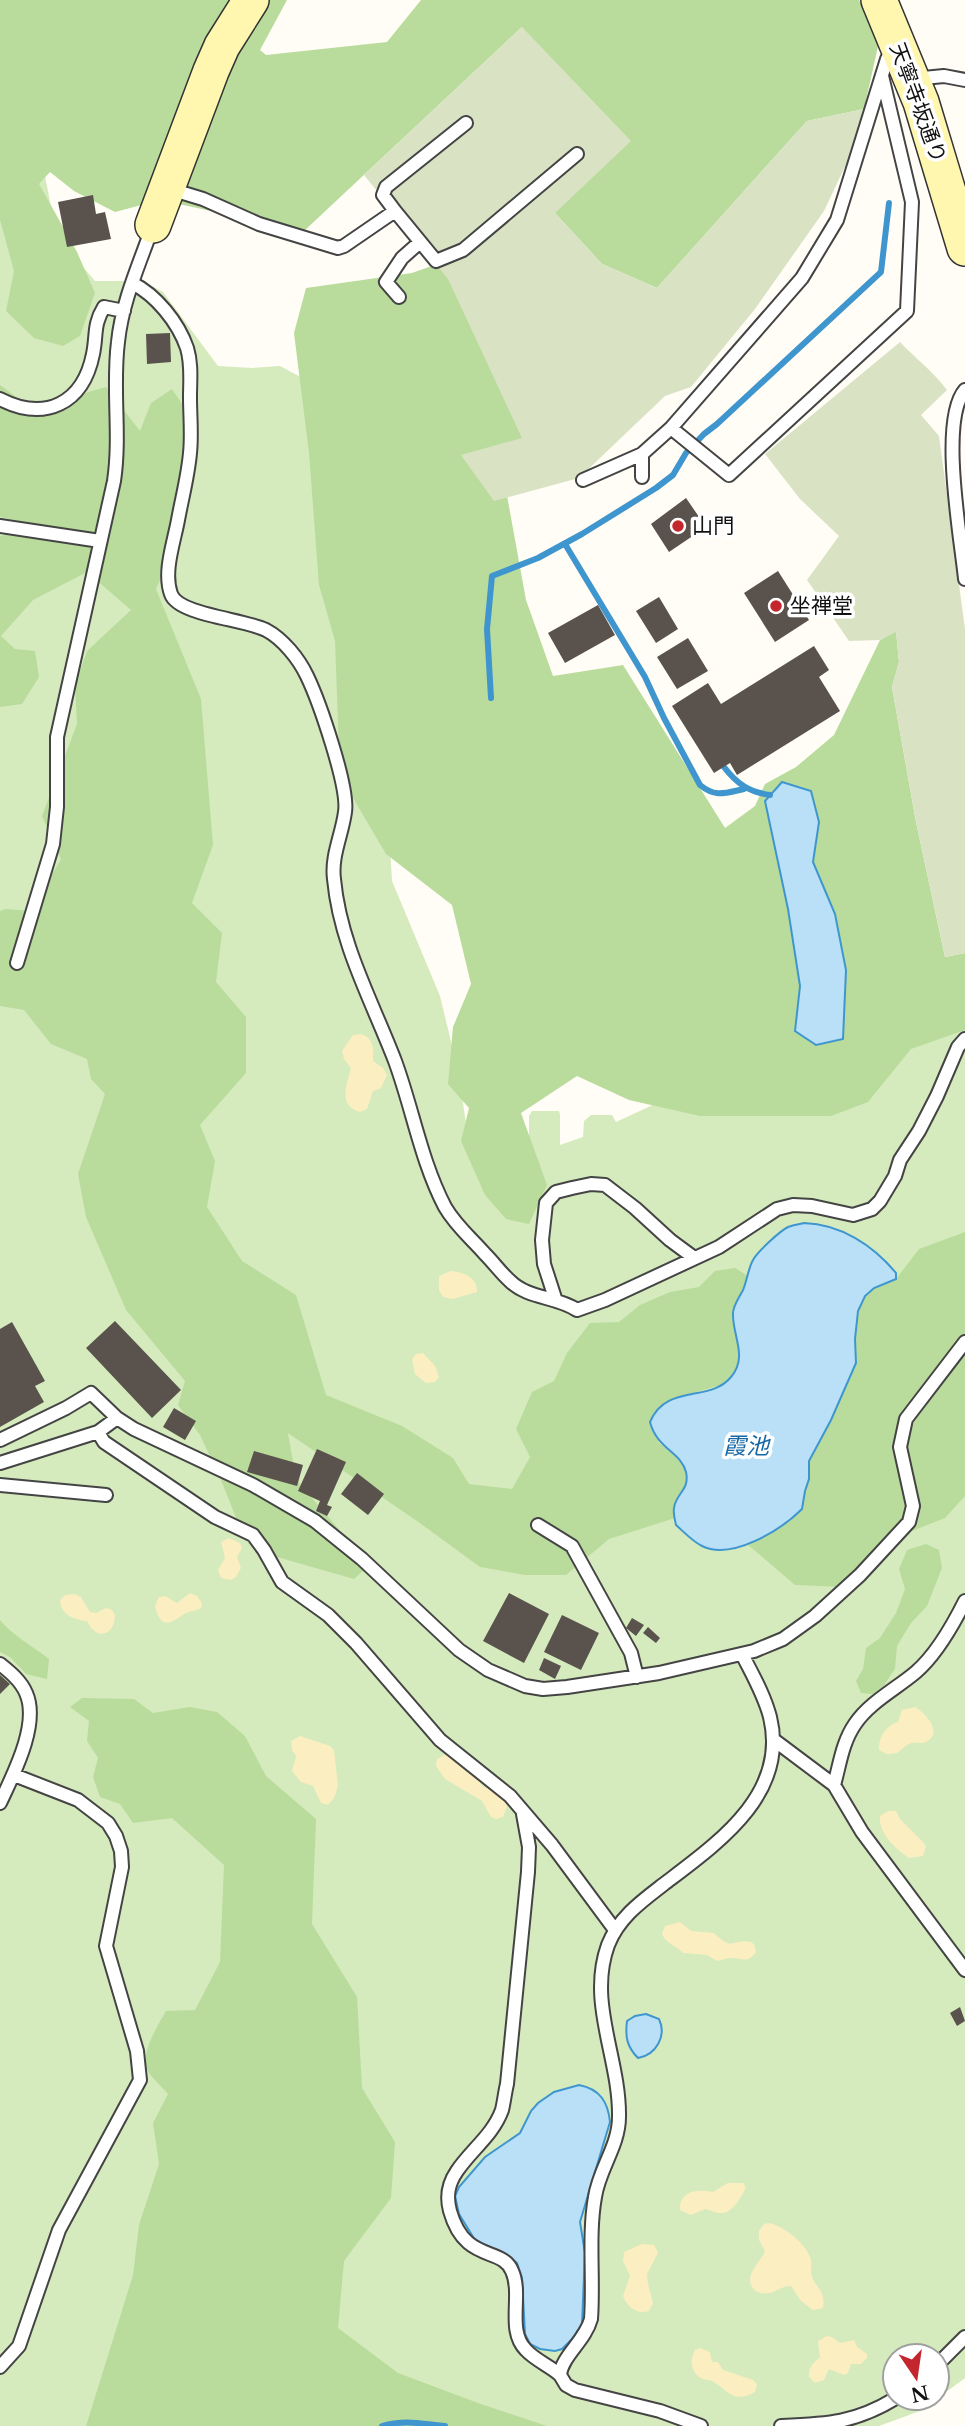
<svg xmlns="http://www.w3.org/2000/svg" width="965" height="2426" font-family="'Libre Baskerville','Noto Sans JP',serif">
<rect width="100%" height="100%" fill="#fffdf5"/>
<path fill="#d5ebbd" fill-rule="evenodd" d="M0 49 42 161 57 237 95 281H142L163 292 218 366 252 368 280 366 340 398 386 780 392 881 440 996 459 1075 468 1138 529 1152V1116L532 1111H559L560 1115V1145L583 1137 584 1121 591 1115H612L616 1122 683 1091 965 990V2378L920 2411 879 2426H0ZM895 2356H937V2398H895Z"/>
<path fill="#b9dc9c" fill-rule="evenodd" d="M0 0H287L260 50 266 55 387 42 421 0H859L879 42 864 109 807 121 657 288 602 264 555 213 522 27 304 231 160 200 115 212 74 191 50 172 39 184 77 252 95 293 80 336 63 346 34 338 6 311 14 271 0 220Z
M507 239 564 394 502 468 526 600 553 676 623 665 725 828 755 806 765 784 796 767 834 735 880 640 896 631 899 662 892 687 916 822 945 957 965 953V1030L911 1049 868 1102 831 1116H700L629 1100 577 1076 521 1113 547 1185 529 1224 506 1219 485 1195 461 1141 469 1108 448 1084 453 1027 471 984 452 905 386 854 340 776 335 641 319 585 309 453 294 333 306 288 412 273ZM765 801 819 822 813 862 795 1031 800 986 788 909Z
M0 385 41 415 88 392 106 387 140 431 151 403 172 389 195 423 187 517 156 589 201 699 213 845 192 903 222 933 216 982 246 1017V1073L200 1125 215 1161 207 1207 242 1261 296 1295 326 1395 402 1426 453 1458 469 1484 512 1489 530 1457 516 1429 532 1392 554 1381 567 1353 590 1323 619 1322 640 1305 670 1292 699 1287 715 1271 735 1268 748 1276 734 1308 740 1353 737 1368 724 1384 670 1400 658 1442C674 1455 695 1469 682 1492 677 1502 674 1507 675 1518L609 1539 566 1575H525L480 1567 417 1521 288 1433 296 1479 369 1565 354 1579 277 1557 239 1525 221 1480 200 1435 178 1405 185 1381 126 1310 86 1217 78 1174 105 1094 91 1079 87 1059 51 1044 24 1010 0 1006V911L6 909 31 911 61 859 42 816 77 724 75 685 87 651 131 610 87 572 33 600 1 636 15 649 35 651 39 677 22 704 0 707V536L49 527 0 517Z
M965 1232V1496L945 1518 912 1531 843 1587 795 1585 747 1544 790 1521 804 1502V1491L809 1479V1461L856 1363 855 1339 858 1312 865 1296 874 1288 896 1279 919 1249Z
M926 1544 939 1550 942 1568 927 1606 911 1623 897 1646 895 1669 884 1685 873 1694 861 1693 856 1681 863 1669 866 1648 880 1638 896 1613 905 1589 899 1569 907 1550Z
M0 1620C13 1636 33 1646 49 1659L47 1679 26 1674 10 1657 0 1652Z
M82 1698 134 1699 153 1713 190 1707 217 1712 245 1736 266 1776 316 1819 312 1924 357 1997 362 2088 395 2142 391 2198 344 2261 338 2328 398 2373 478 2403 547 2426H86L133 2275 139 2225 159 2164 153 2123 168 2094C162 2087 154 2080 149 2073 138 2056 157 2027 166 2011L195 2010 220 1962 224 1865 172 1818 133 1823 120 1804 100 1797 93 1777 98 1758 87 1741 89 1721 70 1707Z"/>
<path fill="#fbeec1" d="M361 1034C375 1039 373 1048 373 1061L383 1068 387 1075 381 1088 373 1091 367 1109 360 1112C337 1105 347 1085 351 1068L344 1059 342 1051 353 1035Z
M451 1271C464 1272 478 1278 477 1292L453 1299 443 1297 439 1290V1276Z
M423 1353 435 1366 439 1377 435 1382 426 1383 415 1374 412 1359 416 1354Z
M229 1538 240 1543 242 1548 237 1557 241 1568 236 1577 231 1580 221 1578 218 1570 225 1558 221 1542Z
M190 1593 197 1596 202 1603 201 1608C196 1611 189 1611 184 1614 169 1625 161 1629 155 1606L159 1597 165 1596 177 1603Z
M74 1594 81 1597 90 1612 96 1613 106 1608 112 1610 115 1615C115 1636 96 1641 87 1621 74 1620 60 1614 60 1600L65 1595Z
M915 1707C924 1712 942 1730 929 1740 923 1745 917 1742 911 1743 905 1745 902 1750 897 1753L887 1754 879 1750C878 1738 886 1725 898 1722L902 1710Z
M300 1736 330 1746 334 1750 338 1786 334 1798 328 1805 321 1803 313 1786 301 1782 292 1771 296 1756 292 1750 291 1741Z
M446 1754C455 1757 454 1760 460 1766 469 1775 476 1774 483 1787 495 1789 503 1795 507 1807L503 1817 496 1819 491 1817 482 1801 445 1779 436 1766 437 1759Z
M888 1811H896L900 1819 924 1843 926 1847 923 1856 909 1858C895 1848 878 1833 880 1816Z
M680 1922 691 1931 714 1933C734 1952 729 1939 751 1942L754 1944 756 1952C747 1965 741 1957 729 1958 725 1959 721 1960 717 1961L707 1955 683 1953C677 1946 665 1943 662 1934L665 1926Z
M728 2183H743L746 2187C743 2195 732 2213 723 2213 717 2214 711 2210 705 2209L691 2215 680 2210C679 2190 699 2189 713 2192Z
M769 2223C784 2226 807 2244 811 2260 812 2265 810 2272 812 2277 817 2289 826 2292 823 2308L813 2310 801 2301 791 2286C781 2286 777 2292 769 2293 763 2294 756 2293 753 2288 743 2275 761 2262 765 2251L759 2240V2231L764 2224Z
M642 2244 654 2245 658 2253 647 2274C647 2284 651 2293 653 2303L649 2311C637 2315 627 2307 623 2296L630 2276 623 2261 624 2252Z
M827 2336 832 2337 840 2343 854 2340 857 2347 867 2354V2358L861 2364H851L848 2373 844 2375 829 2369 824 2380 815 2383 809 2377C809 2367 812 2363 820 2358L818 2341Z
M700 2348 710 2352 712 2362H718L723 2370 753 2380 757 2384 755 2392C734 2403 730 2393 714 2382 708 2379 709 2381 703 2379 691 2374 689 2360 695 2350Z"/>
<path fill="#d9e3c4" d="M522 27 631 141 555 213 602 264 657 288 807 121 864 109 849 158 824 211 755 309 691 387 665 396 579 478 494 501 461 455 522 438 448 279 364 175Z
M900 342C916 359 933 371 947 390L921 415 939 436 965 629V953L945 957 916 822 892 687 899 662 896 632 880 640 849 641 807 580 839 536 800 499 765 454Z"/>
<path fill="#b9e0f7" stroke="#3f96cf" stroke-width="2" d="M782 782 811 791 819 822 813 862 835 914 846 970 843 1039 816 1045 795 1031 800 986 788 909 765 801Z
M804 1223C840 1224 873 1245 896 1273V1279L874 1288 865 1296 858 1311 855 1339 856 1363 831 1420 809 1461V1479L805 1491 802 1509C782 1529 732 1561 702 1546 692 1541 684 1532 676 1525 675 1520 673 1513 674 1508 676 1493 690 1490 686 1472 681 1452 657 1449 650 1422 666 1383 710 1403 731 1377 748 1357 733 1337 733 1315 732 1307 739 1298 743 1290 747 1281 748 1269 753 1260 757 1252 780 1231 788 1227 793 1225 799 1224 804 1223Z
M646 2014 659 2019C667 2036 656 2055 638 2058 627 2047 625 2037 627 2021L635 2016Z
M579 2085C600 2089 608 2102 610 2122L580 2222 585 2253 582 2324 572 2339 562 2349 555 2351 540 2349 530 2344 525 2334 522 2278 517 2263 509 2256 475 2240 459 2214 455 2196 459 2187 485 2157 520 2133 531 2111 538 2103 554 2092Z"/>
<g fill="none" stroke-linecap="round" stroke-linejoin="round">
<path stroke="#3f96cf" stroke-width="6" d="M565 544 645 677 664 718 700 785C716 798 725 793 744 789
M491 698 487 629 492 576 538 558 582 534 656 488 673 475 686 453 704 434 717 424 881 272 889 203
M724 767C737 784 749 792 770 795
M382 2426C405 2419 423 2424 445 2426"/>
</g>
<path fill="#5a524d" d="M93 195 96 214 105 212 111 239 67 247 58 202Z
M170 333 171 362 147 364 146 334Z
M686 498 706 527 669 552 651 524Z
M778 571 809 620 775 642 744 593Z
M659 597 678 629 656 643 636 611Z
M598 605 615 635 565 663 548 633Z
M688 638 708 671 677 689 657 657Z
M814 646 829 670 819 677 840 711 737 775 730 763 714 773 672 706 708 683 721 704Z
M115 1321 181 1390 152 1418 86 1348Z
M12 1322 45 1381 35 1386 44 1402 0 1427V1329Z
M174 1408 196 1421 185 1440 163 1427Z
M317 1449 346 1462 327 1505 332 1507 327 1516 316 1511 320 1501 298 1491Z
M254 1451 303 1465 297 1486 247 1472Z
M357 1473 384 1494 368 1515 341 1494Z
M509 1593 549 1614 524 1663 483 1641Z
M562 1615 599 1633 581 1670 544 1652Z
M632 1618 644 1625 636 1636 626 1628Z
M648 1627 660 1638 656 1643 643 1633Z
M544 1658 561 1666 555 1679 539 1670Z
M0 1675 10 1684 0 1694Z
M960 2007 965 2021 957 2026 950 2013Z"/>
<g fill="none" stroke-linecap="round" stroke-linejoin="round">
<defs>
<path id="lane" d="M913 79 944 76 965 80
M170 189 203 199 259 224 338 248 344 246 395 211 383 195 386 187 466 123
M395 211 436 261 463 250 577 154
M132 283C156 295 178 322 187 348 192 364 190 381 190 397 190 416 192 435 190 453 188 476 182 498 178 520 174 542 163 572 171 594 178 615 244 619 266 630 283 639 299 659 307 676 319 701 349 787 345 812 342 835 331 856 334 879 340 944 372 1001 395 1061 413 1110 421 1161 445 1207 456 1226 471 1238 485 1254 494 1263 501 1273 510 1281 528 1299 556 1296 577 1310L605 1300 719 1247 777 1209 793 1205 812 1206 853 1215 872 1209 880 1201 895 1176 900 1160 919 1131 937 1096 958 1047 965 1039
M399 297 386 282 402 258 420 242
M965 390C939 420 961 538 965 579
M0 399C45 422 83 404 93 354 97 335 93 325 104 307L124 311
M671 428 729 475 907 311 912 202 882 76
M642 477V454
M583 480 642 454 671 428 802 278 837 220 887 59 894 48
M0 526 100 541
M17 963 53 844 57 807V737L114 481C121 434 112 388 118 342 122 302 139 265 152 228
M555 1298 544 1264 542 1240 546 1203 556 1192 572 1188 591 1184 605 1185 635 1208 670 1240 693 1257
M117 1418 98 1432 104 1442 215 1517 253 1535 264 1550 282 1582 328 1615 356 1643 440 1740 510 1796 552 1845 615 1930
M0 1440 66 1408 91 1393 117 1418 134 1429 253 1485 315 1521 362 1559 459 1650 488 1670 525 1686 543 1689 567 1687 659 1673 754 1651 783 1639 815 1616 860 1575 909 1522 913 1506 900 1447 906 1419 965 1342
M0 1463 98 1432
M0 1485 106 1495
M538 1525 572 1546 631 1653 637 1677
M0 1664C10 1672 21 1681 26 1693 40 1724 13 1775 0 1803
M774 1740 834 1785 862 1832 965 1970
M834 1785C840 1764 842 1743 855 1724 870 1702 896 1689 916 1672 937 1654 953 1625 965 1601
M523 1814 529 1847 528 1872 507 2084C505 2092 504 2102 502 2110 493 2135 471 2150 457 2171 448 2184 446 2196 450 2211 465 2264 502 2246 512 2271 523 2295 506 2330 526 2350 535 2360 550 2366 560 2375
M937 2365 965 2337
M0 2367 19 2346 59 2230 140 2080 137 2051 106 1946 122 1867 121 1851 116 1836 108 1823 78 1800 14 1775
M701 2426 660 2411 575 2390 566 2385 560 2375C562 2356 585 2341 591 2319 594 2279 588 2236 595 2197 599 2169 619 2146 619 2117 620 2058 587 2003 608 1945 619 1917 642 1901 664 1884 718 1843 789 1794 770 1717 764 1694 752 1674 742 1654
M781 2426C828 2424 855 2423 896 2398"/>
<path id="secondary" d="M879 0 921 102 965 248
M153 225 211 71 222 46 251 0"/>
</defs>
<use href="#lane" stroke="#444" stroke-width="16"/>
<use href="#secondary" stroke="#333" stroke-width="38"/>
<use href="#lane" stroke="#fff" stroke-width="12"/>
<use href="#secondary" stroke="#fff6b0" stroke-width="35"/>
</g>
<g fill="#c4262e" stroke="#fff" stroke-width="2.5">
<circle cx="678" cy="526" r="7"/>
<circle cx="776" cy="606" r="7"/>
</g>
<g text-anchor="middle" stroke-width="7" stroke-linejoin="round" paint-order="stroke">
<g font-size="21" fill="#111" stroke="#fff">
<text transform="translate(918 103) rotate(70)" y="7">天寧寺坂通り</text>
</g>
<g font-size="21" fill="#111" stroke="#fff" text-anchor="start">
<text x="692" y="533">山門</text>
<text x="790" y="613">坐禅堂</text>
</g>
<g font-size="23" font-style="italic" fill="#1768a6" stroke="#fff">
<text x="746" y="1454">霞池</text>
</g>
</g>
<g transform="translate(916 2377) rotate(167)"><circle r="33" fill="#ffffff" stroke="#a0a0a0" stroke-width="2"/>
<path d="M0-5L12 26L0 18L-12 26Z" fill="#c4262e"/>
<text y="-10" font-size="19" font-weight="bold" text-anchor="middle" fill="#111111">N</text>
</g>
</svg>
